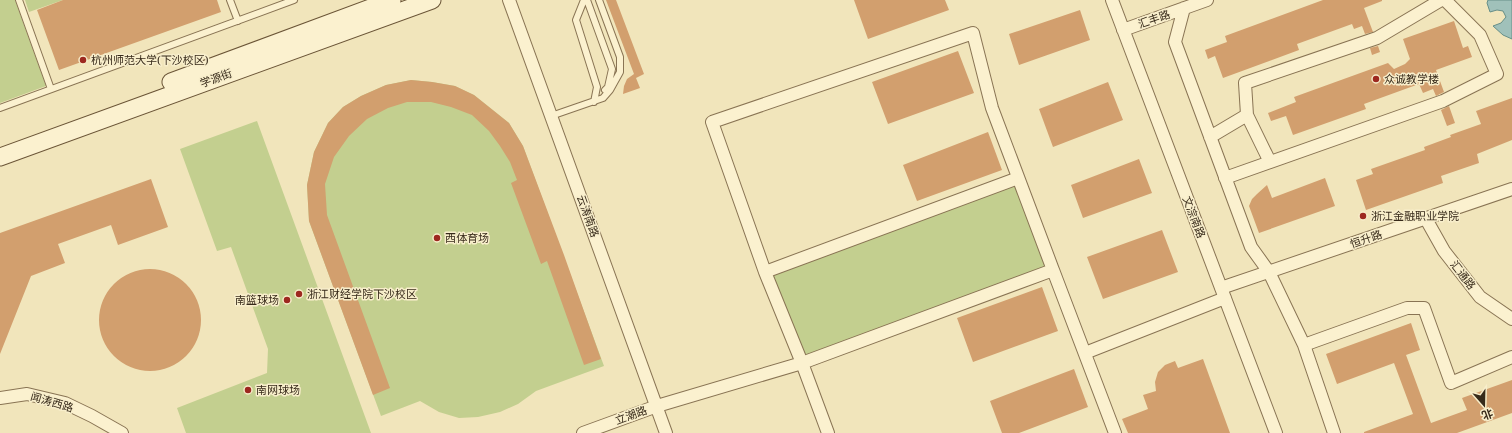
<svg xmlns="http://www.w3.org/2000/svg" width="1512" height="433" font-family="'Noto Serif','Noto Sans SC',serif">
<rect width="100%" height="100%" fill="#f1e5bb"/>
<path fill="#c3cf8f" d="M0 0H15L46 86 0 103Z
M25 0H63L29 12Z
M411 80 432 82 455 86 474 95 509 123 523 146 604 366 536 391 518 404 500 412 478 417 459 418 439 412 420 401 381 416 309 221 307 185 314 152 328 123 343 107 361 96 386 85Z
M257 121 371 433H186L177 408 267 373 268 349 231 247 217 251 180 149Z
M1015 184 1047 268 804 359 773 275Z"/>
<path fill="#a0c1ba" stroke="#678f88" d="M1488 0H1512V39L1503 35 1493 26 1501 23 1506 17 1503 11 1497 10 1490 12 1487 3Z"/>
<path fill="#d29f6e" d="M63 0H217L221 12 59 70 37 10Z
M606 0H616L644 74 636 78 640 88 623 94 624 86 627 79 634 74Z
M854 0H945L949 10 868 39Z
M1323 0H1382V1L1364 8 1373 32 1365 34 1362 26 1354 29 1352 24 1297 44 1299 50 1223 78 1215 56 1208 59 1205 50 1227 42 1225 36Z
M1080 10 1090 40 1019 65 1009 34Z
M1454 21 1463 48 1468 46 1472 57 1436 70 1444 92 1436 96 1433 89 1423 93 1419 84 1364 104 1366 109 1293 135 1286 116 1271 121 1268 113 1296 102 1294 97 1388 63 1394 69 1405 64 1410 59 1403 39Z
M1378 46 1380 52 1372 55 1370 48Z
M958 51 974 93 888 124 872 82Z
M411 80 432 82 455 86 474 95 509 123 523 146 564 255 601 359 584 365 547 261 541 264 511 183 517 180 510 162 500 146 489 131 472 115 451 107 431 102H407L388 108 367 119 349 136 334 157 325 184 327 215 390 388 373 395 309 221 307 185 314 152 328 123 343 107 361 96 386 85Z
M1108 82 1123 120 1053 147 1039 109Z
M1512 98V140L1477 154 1479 163 1441 176 1443 183 1366 210 1356 180 1373 174 1371 169 1425 150 1424 147 1451 137 1450 135 1481 124 1476 111Z
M1449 106 1455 123 1447 126 1441 110Z
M988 132 1002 170 917 201 903 165Z
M1139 159 1152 193 1083 218 1071 185Z
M1325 178 1335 206 1259 233 1249 206 1252 199 1257 194 1267 185 1272 198Z
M151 179 168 227 118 245 111 225 58 244 65 263 31 276 0 354V233Z
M1162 230 1178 272 1103 299 1087 257Z
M99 320a51 51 0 1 1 102 0a51 51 0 1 1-102 0Z
M1042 287 1058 331 973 362 957 318Z
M1411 323 1420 350 1406 355 1431 423 1467 410 1462 398 1512 380V413L1457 433H1364V432L1413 414 1394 363 1337 384 1326 354Z
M1203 359 1230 433H1128L1122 419 1148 409 1143 395 1156 391 1155 382 1158 372 1165 365 1175 361 1178 368Z
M1074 369 1088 407 1019 433H1002L990 401Z"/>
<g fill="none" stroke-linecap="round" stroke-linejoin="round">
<defs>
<path id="service" d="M19 0 51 89
M230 0 238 21
M584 0 576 20 597 87 594 102
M587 0 612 69 608 87 605 90
M0 108 294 0
M551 116 603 98 610 90 620 72V57L599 0"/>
<path id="minor" d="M509 0 666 433
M1112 0 1276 433
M1184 8 1175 42 1251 247 1269 272 1304 345 1334 433
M1123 30 1207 0
M1247 115 1270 162
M1210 137 1247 115 1245 83 1377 38 1441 0
M1225 178 1443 101 1497 74 1480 35 1445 0
M1426 219 1444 251 1480 297 1512 319
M765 272 1018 178
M1221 288 1512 189
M1304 345 1407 308H1424L1451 383 1512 357
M1085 353 1225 298
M0 398 27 394 65 403 92 416 122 433
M583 433 657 406 802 363 765 272 712 122 973 33 992 108 1053 270
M828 433 802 363 1053 270 1115 433"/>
<path id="secondary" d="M171 82 392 0
M0 157 432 0"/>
</defs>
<use href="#service" stroke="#897454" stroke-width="8"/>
<use href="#minor" stroke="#897454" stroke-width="14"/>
<use href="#secondary" stroke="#6b5537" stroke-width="19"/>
<use href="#service" stroke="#fbf1cf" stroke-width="6"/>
<use href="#minor" stroke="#fbf1cf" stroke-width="12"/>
<use href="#secondary" stroke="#fbf1cf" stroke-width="17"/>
</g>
<g fill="#9d281f" stroke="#f8eecb" stroke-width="1.5">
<circle cx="83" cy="60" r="4"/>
<circle cx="1376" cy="79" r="4"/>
<circle cx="1363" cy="216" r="4"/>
<circle cx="437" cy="238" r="4"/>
<circle cx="299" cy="294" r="4"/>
<circle cx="287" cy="300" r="4"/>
<circle cx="248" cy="390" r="4"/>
</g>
<g text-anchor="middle" stroke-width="3" stroke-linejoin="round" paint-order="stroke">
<g font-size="11" fill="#372a1a" stroke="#f8eecb">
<text transform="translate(1154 19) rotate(-19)" y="4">汇丰路</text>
<text transform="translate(216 78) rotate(-20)" y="4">学源街</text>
<text transform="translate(588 216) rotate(70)" y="4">云涛南路</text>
<text transform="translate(1194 217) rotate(69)" y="4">文淙南路</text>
<text transform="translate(1366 239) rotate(-19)" y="4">恒升路</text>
<text transform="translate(1463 275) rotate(52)" y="4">汇通路</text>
<text transform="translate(52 402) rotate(16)" y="4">闻涛西路</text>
<text transform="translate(631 415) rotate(-20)" y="4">立潮路</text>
</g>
<g font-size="11" fill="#372a1a" stroke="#f8eecb" text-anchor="start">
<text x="91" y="64">杭州师范大学(下沙校区)</text>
<text x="1384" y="83">众诚教学楼</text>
<text x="1371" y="220">浙江金融职业学院</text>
<text x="445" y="242">西体育场</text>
<text x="307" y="298">浙江财经学院下沙校区</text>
<text x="279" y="304" text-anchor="end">南篮球场</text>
<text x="256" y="394">南网球场</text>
</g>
</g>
<g transform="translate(1484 405) rotate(160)" stroke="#f8eecb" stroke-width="3" paint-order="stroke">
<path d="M0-3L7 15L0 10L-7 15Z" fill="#372a1a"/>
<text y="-6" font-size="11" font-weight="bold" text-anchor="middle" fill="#372a1a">北</text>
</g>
</svg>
